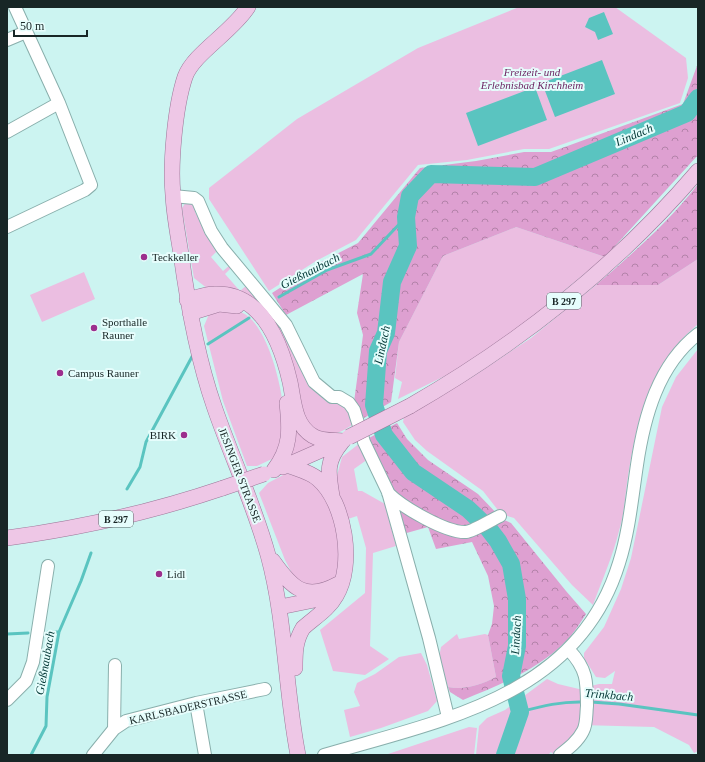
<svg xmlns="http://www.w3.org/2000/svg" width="705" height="762" font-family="Georgia,serif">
<defs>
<pattern id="forest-crowns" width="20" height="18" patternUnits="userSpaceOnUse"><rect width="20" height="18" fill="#dea0d1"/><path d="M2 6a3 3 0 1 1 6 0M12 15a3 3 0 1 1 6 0" fill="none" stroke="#b382a9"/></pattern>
</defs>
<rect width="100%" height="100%" fill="#ccf4f1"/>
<path fill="#ebbee1" d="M519 7H615L686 58 688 78 680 103 549 149H524L467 160 418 165 356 240 316 261 269 291 209 199V188L297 119 418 48Z
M186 202 194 204 198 211 195 212 215 250H218L211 257 223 271 230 265 232 267 225 274 240 291 247 285 285 329 311 383 345 405 355 423C335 437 329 437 307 426L274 326 208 289 194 278 182 208Z
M516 227 605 257 517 329 451 373 398 399 402 382 395 378 399 342 443 256Z
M698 259V324C647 367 637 420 627 483 625 498 624 515 619 531 613 556 602 580 593 605L572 585 514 518 501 514 483 491 427 451 415 440 403 422 404 417 474 376 531 338 596 285H658Z
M84 272 95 299 42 322 30 295Z
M215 310C223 310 233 310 240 312 270 321 288 407 284 435 282 442 277 451 274 458L257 466H247L223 401 204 326 209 314Z
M698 349V751L694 753 689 745 654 727 581 725 575 734 554 755 551 752 548 755H476L479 726 487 718 505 710 547 679 558 684 579 689 599 684H612L615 671 605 678 596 677 584 658V653L604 627 621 589 631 558 662 407 676 377Z
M293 419 322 444 287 459Z
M360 443 368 459 354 469 358 491H362L385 504 396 546 373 553 370 646 389 659 365 675 333 671 320 630 365 593 366 548 357 516 348 519 335 483 342 457Z
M285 474C293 474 305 476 312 481 329 495 343 539 341 560 340 567 336 575 334 581L318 589 295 579 285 560 259 493 268 483Z
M457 634 459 639 485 634 488 635 496 677C480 685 466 690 448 687L439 658 441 647Z
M421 653 427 665 437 701 428 711 381 728 350 737 344 710 360 706 354 692 357 683 375 674 399 657Z
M469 727 477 728 474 755H385Z"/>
<path fill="url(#forest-crowns)" d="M698 63V155L605 257 516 227 443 256 399 342 391 402 364 418 354 402 363 335 357 313 363 274 286 315 272 293 317 264 358 243 420 168 476 161 524 152H551L683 104Z
M698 184V259L658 285H596C632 254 669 222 698 184Z
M397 423 407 439 428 460 478 494 502 519 511 523 566 591 586 614C580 623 574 633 566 641 538 670 499 685 463 700L450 692 448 687C466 690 480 685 496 677L488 635 492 624 494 606 488 576 472 542 436 549 428 527 403 534 382 470 369 438Z"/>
<path fill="#5ac4c0" d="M604 12 613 34 598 40 595 32 585 27 589 18Z
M602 60 615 94 555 117 542 83Z
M535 87 547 120 478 146 466 113Z"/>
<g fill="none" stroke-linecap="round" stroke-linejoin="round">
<path stroke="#5ac4c0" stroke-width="3" d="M279 297 327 270 371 254 406 217
M208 344 249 318
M127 489 140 467 146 442 194 353
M48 632H59
M7 634 28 633
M591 702 619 704 698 715
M520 712C542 706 562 701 585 702
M31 755 46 726 47 697 59 632 81 581 91 553"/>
<path stroke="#5ac4c0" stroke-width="18" d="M505 755 520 712 511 676 517 646V599L511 564 498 541 488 528 468 509 413 472 384 435 374 405 378 351 386 333 392 282 408 246 406 217 410 196 431 174 535 177 687 113 698 98"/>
<defs>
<path id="minor" d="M7 40 26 32
M7 132 59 103
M173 196 194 198 198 201 211 231 222 248 286 325 314 382 332 397H339L349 403 354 410 364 442 388 492 429 638 448 717
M7 227 85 190 91 185 59 103 15 7
M388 493C402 507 446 533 466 532 474 531 491 520 500 516
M7 700 26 681 33 662 48 566
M196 703 205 755
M114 729 115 665
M93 755 114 729 126 721 196 703 265 689
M324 755C442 720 578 697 619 563 629 532 632 498 637 465 644 417 658 365 698 334
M560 755C569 748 578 741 583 731 587 724 586 714 587 706 587 681 587 669 569 650"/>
<path id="major" d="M248 7C232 32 193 54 185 77 175 107 170 164 173 195 174 215 178 235 181 254 188 306 197 357 214 406 231 456 254 504 268 555 286 621 285 689 298 755
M187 300C196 298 205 294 214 294 262 292 281 343 290 382 294 401 294 425 313 436 321 441 333 440 343 441
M190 313 219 304 237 306
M410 406C518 344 617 266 698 171
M287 465C297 469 310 472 318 479 345 502 355 565 336 596 329 609 314 618 303 628 295 641 295 653 295 668
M283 467 342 441
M274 470C291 448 290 430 287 403
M332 496C328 472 326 461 342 442
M7 538C81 528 152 512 223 488
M273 561C292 588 305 602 338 584
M280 607 324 598"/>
</defs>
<use href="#minor" stroke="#89afac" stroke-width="14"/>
<use href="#major" stroke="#9c7698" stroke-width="16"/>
<use href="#minor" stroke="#fff" stroke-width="12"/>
<use href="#major" stroke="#eec7e6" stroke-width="15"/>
<defs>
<path id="major-bridge" d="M349 437 410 406
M223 488 264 474"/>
</defs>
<use href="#major-bridge" stroke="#9c7698" stroke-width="16" stroke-linecap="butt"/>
<use href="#major-bridge" stroke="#eec7e6" stroke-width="15"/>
</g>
<g fill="#9c2e8d" stroke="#e6fdfc" stroke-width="1.5">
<circle cx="144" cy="257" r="4"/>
<circle cx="94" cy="328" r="4"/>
<circle cx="60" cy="373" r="4"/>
<circle cx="184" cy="435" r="4"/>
<circle cx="159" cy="574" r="4"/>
</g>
<g text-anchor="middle" stroke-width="4" stroke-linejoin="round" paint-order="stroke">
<g fill="#e6fdfc" stroke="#566666" stroke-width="1">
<rect x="547" y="293" width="34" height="16" rx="3"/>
<rect x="99" y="511" width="34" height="16" rx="3"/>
</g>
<g font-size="10" font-weight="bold" fill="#182626">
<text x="564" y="305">B 297</text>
<text x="116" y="523">B 297</text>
</g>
<g font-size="11" font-style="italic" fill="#6e2663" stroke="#e6fdfc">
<text x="532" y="76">Freizeit- und<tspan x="532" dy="13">Erlebnisbad Kirchheim</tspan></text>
</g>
<g font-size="11" fill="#182626" stroke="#e6fdfc" text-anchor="start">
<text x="152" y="261">Teckkeller</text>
<text x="102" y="326">Sporthalle<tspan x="102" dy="13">Rauner</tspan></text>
<text x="68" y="377">Campus Rauner</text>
<text x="176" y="439" text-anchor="end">BIRK</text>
<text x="167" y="578">Lidl</text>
</g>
<g font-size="11" fill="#182626" stroke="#e6fdfc">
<text transform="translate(240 475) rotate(69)" y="4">JESINGER STRASSE</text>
<text transform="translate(188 707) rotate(-13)" y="4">KARLSBADERSTRASSE</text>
</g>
<g font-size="12" font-style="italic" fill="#023735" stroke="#e6fdfc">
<text transform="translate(634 135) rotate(-23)" y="4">Lindach</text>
<text transform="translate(310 271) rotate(-27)" y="4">Gießnaubach</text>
<text transform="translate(382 345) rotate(-78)" y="4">Lindach</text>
<text transform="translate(516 635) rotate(-87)" y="4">Lindach</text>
<text transform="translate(45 663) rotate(-80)" y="4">Gießnaubach</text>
<text transform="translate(609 695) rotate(5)" y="4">Trinkbach</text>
</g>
</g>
<rect width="705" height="762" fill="none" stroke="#182626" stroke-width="16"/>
<path d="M14 30v6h73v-6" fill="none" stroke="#182626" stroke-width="2"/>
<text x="20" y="30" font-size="12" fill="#182626" stroke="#e6fdfc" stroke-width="3" paint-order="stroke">50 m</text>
</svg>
